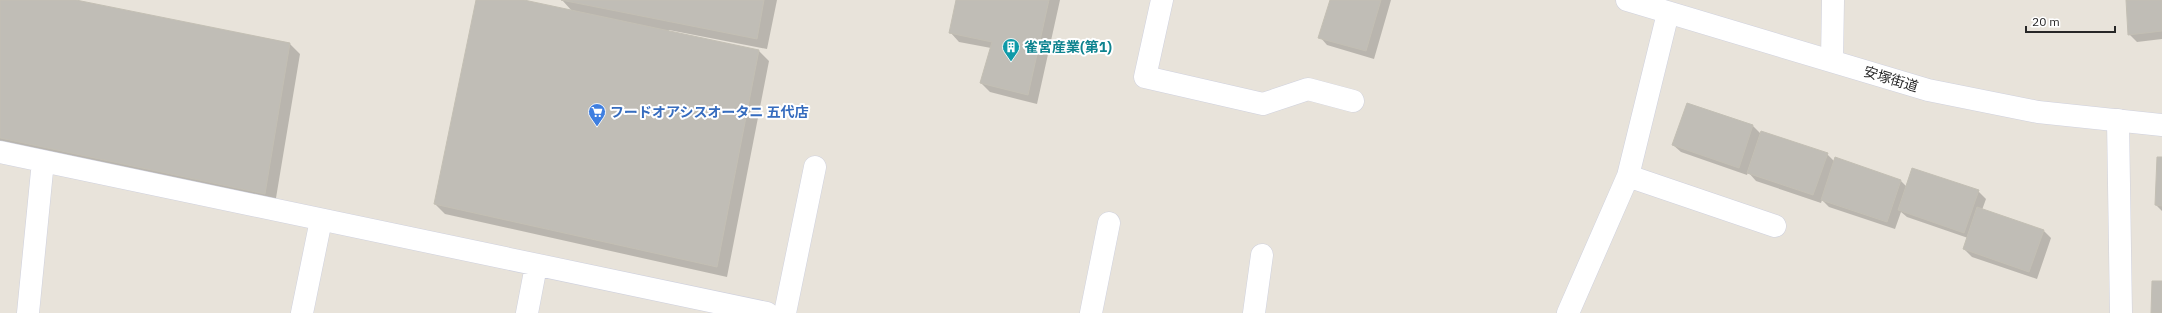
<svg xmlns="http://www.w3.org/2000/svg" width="2162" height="313" font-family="'IBM Plex Sans','Noto Sans JP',sans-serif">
<rect width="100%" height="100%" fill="#e8e3da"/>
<path fill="#0003" d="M0 0H71L289 43 300 54 275 204 0 146Z
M477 0H519L572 11 562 0H777L767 49 669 30 668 32 759 51 769 61 727 277 445 214 435 204Z
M957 0H1060L1037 104 990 92 981 83 991 48 959 42 950 32Z
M1331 0H1391L1374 59 1327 45 1320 37Z
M2127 0H2162V39L2137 42 2129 34Z
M1687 104 1753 126 1761 134 1827 154 1834 161 1835 159 1901 181 1907 187 1978 191 1986 199 1982 210 2043 230 2051 238 2037 279 1972 257 1964 249 1968 238 1907 217 1901 212 1895 229 1829 207 1822 200 1821 203 1756 181 1748 172 1747 175 1681 152 1673 145Z
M2162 158V211L2156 205Z"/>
<path fill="#c0bdb6" stroke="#c3bfb4" d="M0 0H76L290 43 265 194 0 138Z
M476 0H524L759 50 717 267 434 204Z
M561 0H764L757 39Z
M956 0H1049L1028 95 980 83 992 42 949 33Z
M1330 0H1381L1366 51 1318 38Z
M2126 0H2162V31L2128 35Z
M1687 103 1753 125 1739 168 1672 145Z
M1761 131 1828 153 1813 195 1747 173Z
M1835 157 1901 180 1887 222 1821 200Z
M2157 157H2162V206L2155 205Z
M1912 168 1979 190 1964 233 1898 210Z
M1977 207 2044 230 2029 272 1963 249Z
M2152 281H2162V313H2151Z"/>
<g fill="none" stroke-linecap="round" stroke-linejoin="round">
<defs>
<path id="minor" d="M1162 0 1145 77 1263 104 1308 89 1353 101
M1832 60 1833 0
M2118 120 2121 313
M0 152 767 313
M1628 176 1775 226
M28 313 43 161
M302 313 321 220
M527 313 536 266
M785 313 815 167
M1091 313 1109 223
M1254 313 1262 255
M1568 313 1628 176 1668 13"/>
<path id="secondary" d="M1627 0 1928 90 2038 112 2162 125"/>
</defs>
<use href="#minor" stroke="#cfd1de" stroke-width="23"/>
<use href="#secondary" stroke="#cfd1de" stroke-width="23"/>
<use href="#minor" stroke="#fff" stroke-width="22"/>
<use href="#secondary" stroke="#fff" stroke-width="22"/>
</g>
<defs>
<symbol id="building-pin" viewBox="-11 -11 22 30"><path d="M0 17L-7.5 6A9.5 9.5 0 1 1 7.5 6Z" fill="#0f9aa8" stroke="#fff"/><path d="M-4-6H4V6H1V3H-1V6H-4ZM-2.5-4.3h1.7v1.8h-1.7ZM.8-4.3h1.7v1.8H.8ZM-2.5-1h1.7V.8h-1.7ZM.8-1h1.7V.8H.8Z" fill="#fff"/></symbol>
<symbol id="supermarket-pin" viewBox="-11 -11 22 30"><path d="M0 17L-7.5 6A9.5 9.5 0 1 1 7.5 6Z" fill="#3f7fe0" stroke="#fff"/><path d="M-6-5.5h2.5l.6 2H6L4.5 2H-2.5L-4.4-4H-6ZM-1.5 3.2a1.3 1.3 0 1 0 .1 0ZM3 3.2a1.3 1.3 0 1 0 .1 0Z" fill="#fff"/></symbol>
</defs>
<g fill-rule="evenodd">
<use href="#building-pin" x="1001" y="37" width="20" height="27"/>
<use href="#supermarket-pin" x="587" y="102" width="20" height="27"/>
</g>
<g text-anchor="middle" stroke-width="4" stroke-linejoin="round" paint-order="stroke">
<g font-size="14" font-weight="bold" fill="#0d838f" stroke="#fff" text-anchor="start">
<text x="1024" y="52">雀宮産業(第1)</text>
</g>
<g font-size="14" fill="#272727" stroke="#fff">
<text transform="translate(1891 79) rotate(17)" y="5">安塚街道</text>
</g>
<g font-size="14" font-weight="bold" fill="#366cbe" stroke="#fff" text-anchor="start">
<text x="610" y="117">フードオアシスオータニ 五代店</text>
</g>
</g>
<path d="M2026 26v6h89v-6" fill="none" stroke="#272727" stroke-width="2"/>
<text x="2032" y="26" font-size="12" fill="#272727" stroke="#ffffff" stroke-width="3" paint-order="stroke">20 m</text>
</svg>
